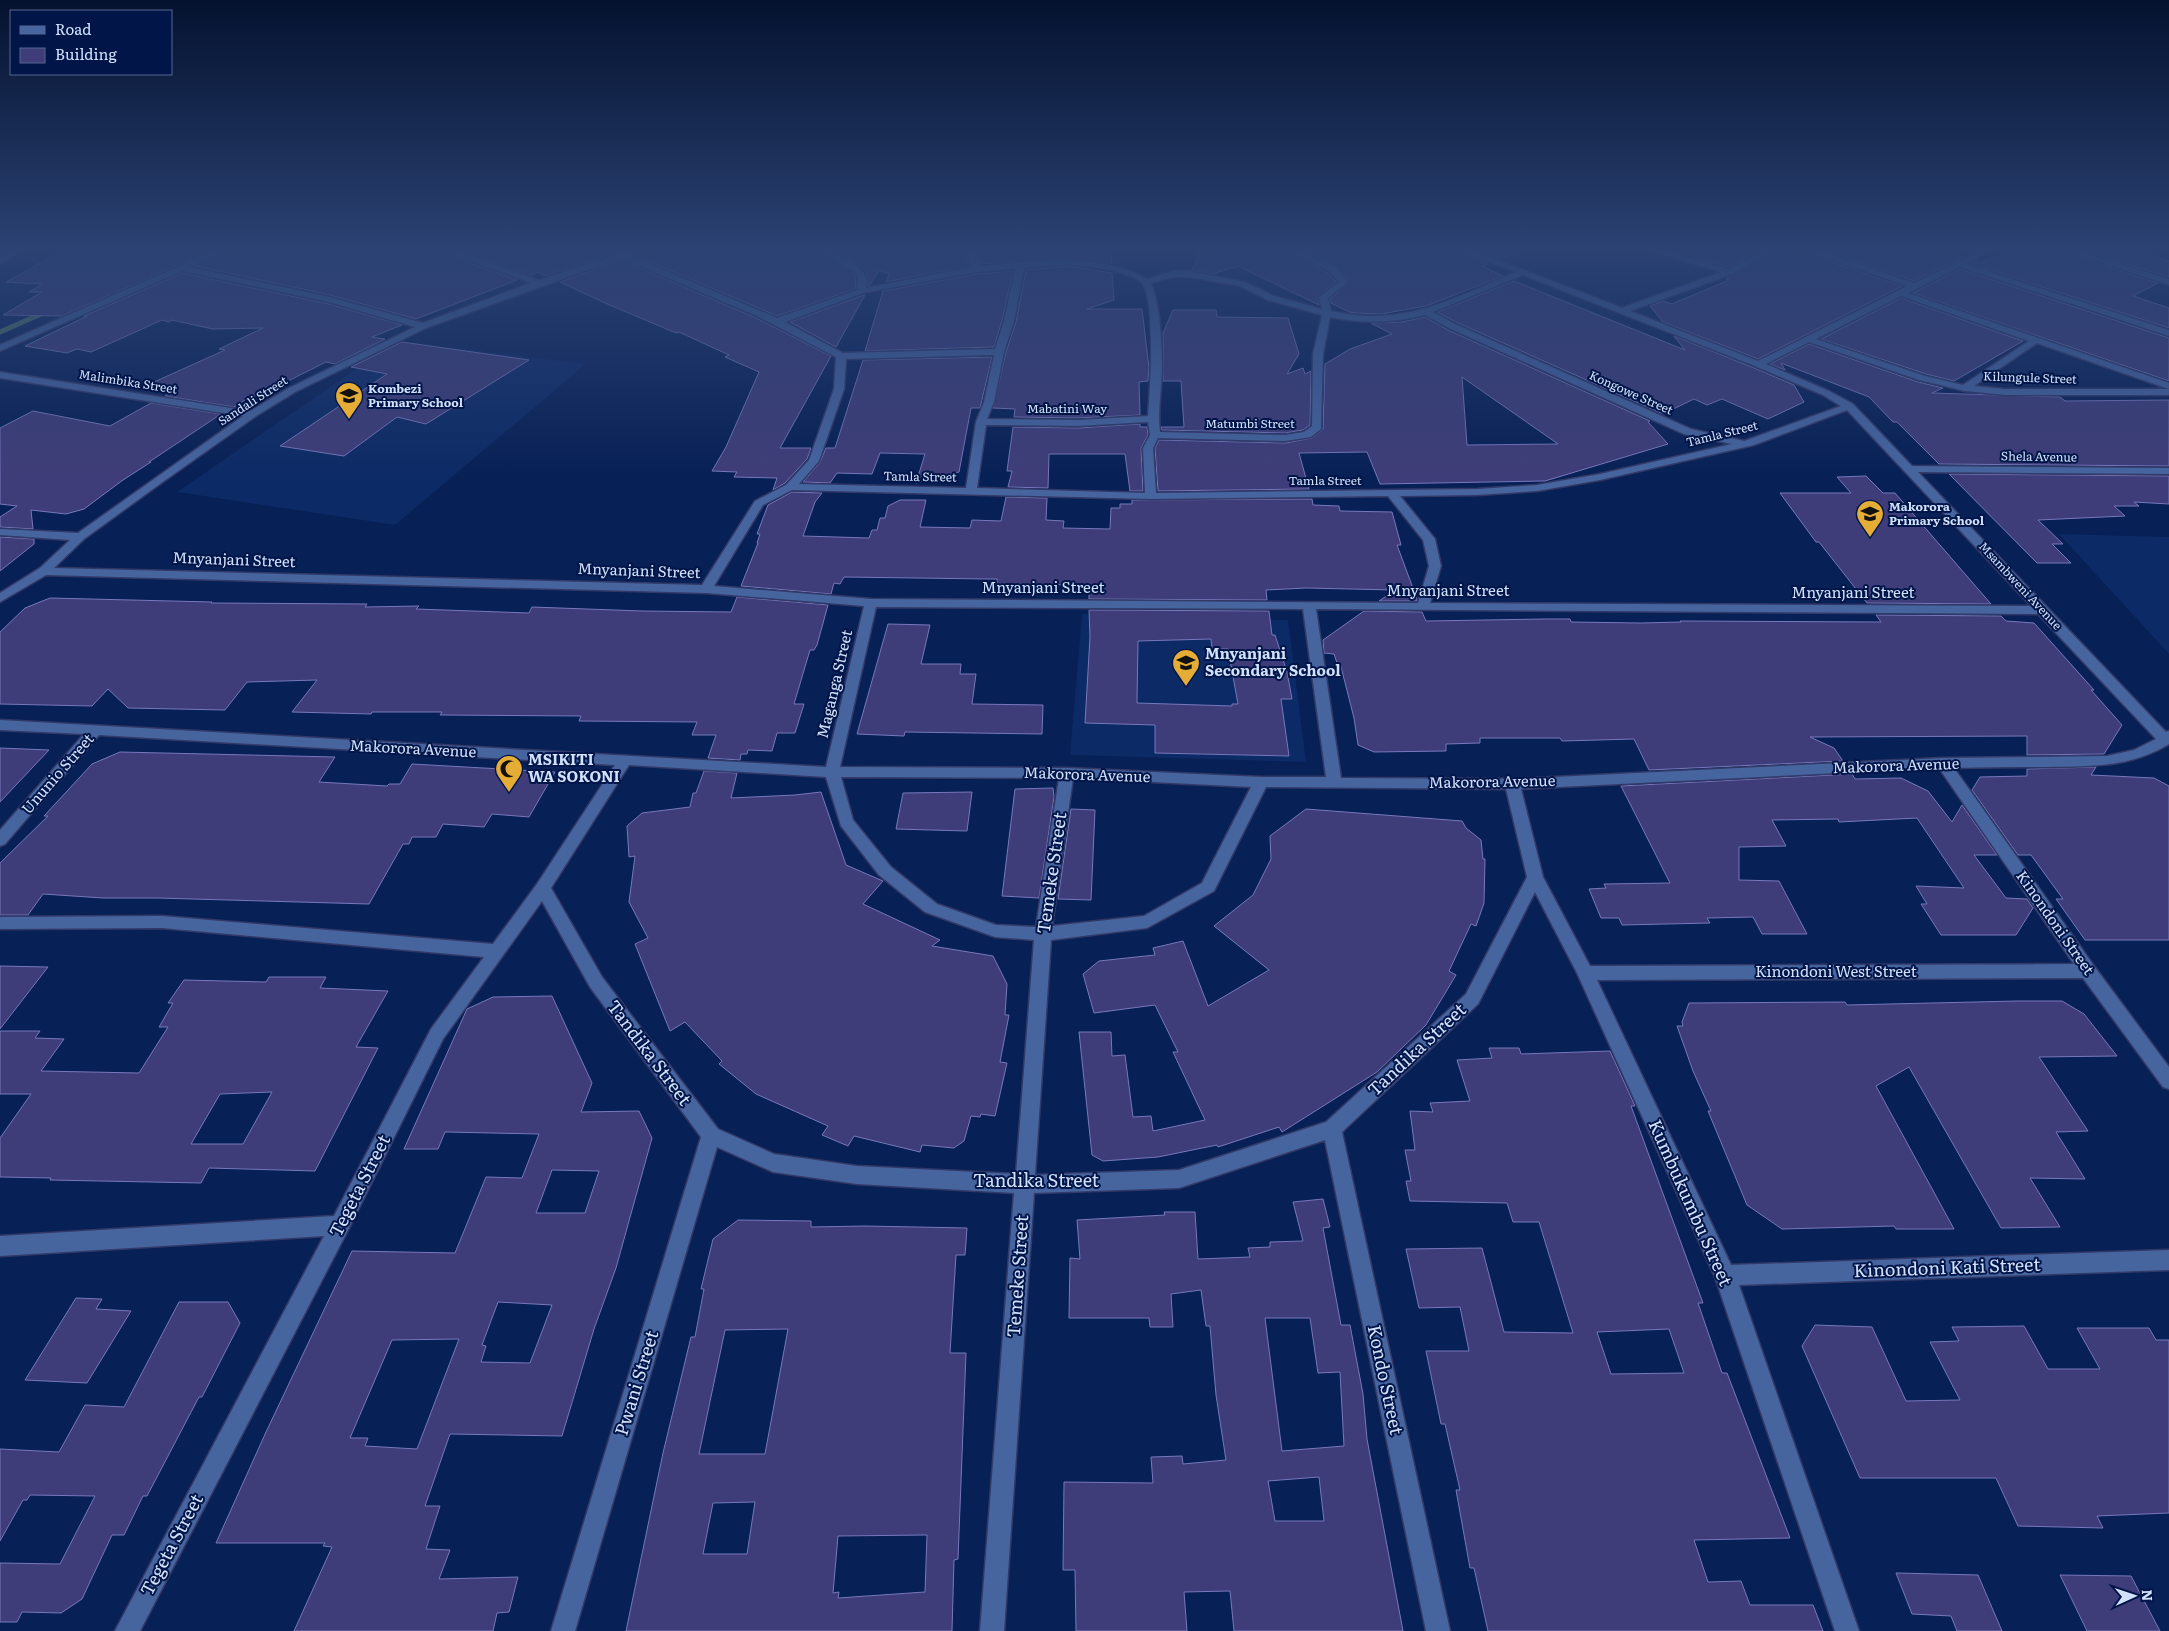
<svg xmlns="http://www.w3.org/2000/svg" width="2169" height="1631" font-family="Literata,serif">
<rect width="100%" height="100%" fill="#072055"/>
<path fill="#0c2a65" d="M397 341 586 364 395 525 177 492Z
M2059 534 2169 537V654Z
M1082 614 1288 620 1306 762 1070 755Z"/>
<g fill="none" stroke-linecap="round" stroke-linejoin="round">
<path stroke="#527d5b" stroke-width="5" d="M0 332 48 311"/>
</g>
<path fill="#3f3d79" stroke="#7778bb" fill-rule="evenodd" d="M64 250H212L62 316 3 315 42 292H29L43 284 6 282Z
M228 250H443L445 254 517 280 416 319 330 295 195 266Z
M459 250H624L546 276 538 272 530 275Z
M642 250H817L854 273 856 277 855 289 777 316 634 255 640 254Z
M827 250H963L969 266 886 282 889 274 879 270 870 285 868 286 867 274 859 265 846 257Z
M975 250H1111L1112 264 1065 259 980 264Z
M1201 250H1285L1328 273 1336 282 1318 296 1319 305 1238 266 1212 274 1192 270Z
M1301 250H1460L1462 254 1489 264 1482 266 1503 276 1426 306 1381 314 1357 313 1349 312 1331 303 1330 299 1350 282 1336 266Z
M1476 250H1521V252L1501 259Z
M1677 250H1763L1728 267 1677 252Z
M1777 250H1806L1808 254 1902 286 1758 359 1663 322 1650 306 1663 301 1672 304 1729 280 1726 279Z
M1822 250H1940L1963 257 1914 281Z
M2014 250H2061L2062 252 2158 283 2133 296 2169 308V328L1971 264 1976 261 1981 263Z
M2079 250H2136L2169 261V277Z
M621 260 756 318 831 356 780 448H811L807 459 785 483 773 490 777 478 734 477 737 472 712 471 726 447 759 372 725 357 729 355 679 332 676 333 605 303 560 282Z
M1069 266 1112 273 1114 300 1087 309H1142L1149 368 1148 381 1139 382 1140 415 1078 418 1014 417 1015 409 993 408 1006 352 1016 322 1026 270Z
M1960 269 2169 338V381L1913 293Z
M1013 271 1002 321 994 347 865 351 883 291 976 274Z
M182 273 329 304 402 325 372 337 385 339 335 364 326 362 260 395 250 397 234 407 165 396 176 390 154 382 225 350 219 349 263 328 213 329 172 320 169 322 162 320 91 352 77 349 67 353 25 346 87 316H84Z
M1514 281 1685 350 1674 336 1754 368 1794 385 1804 402 1768 419 1722 399 1707 405 1694 399 1663 414 1456 322 1437 312Z
M864 295H865L836 347 790 322Z
M1901 298 2023 341 1954 381 1926 374 1821 339Z
M1173 310H1216L1217 317 1288 318 1299 354 1287 374 1303 368 1305 374 1311 371 1310 425 1303 430 1285 433 1162 430 1161 427H1184L1181 381H1163V333Z
M1425 317 1448 330 1650 421 1648 422 1668 444 1545 481 1380 484 1367 452 1299 453 1309 489 1158 491 1155 448 1159 440 1285 443 1312 438 1323 429 1325 364 1350 349 1392 334 1371 323 1402 322ZM1462 377 1558 444 1467 445Z
M402 342 529 360 426 424 397 417 344 456 280 446 387 374 351 367Z
M1809 344 1918 382 1943 388 1932 393 2060 397 2065 401 2169 400V466L1939 464 1897 422H1893L1869 397 1781 363 1785 370 1770 364Z
M992 357 980 408H971L959 472 916 483 925 454 880 453 872 474 837 473 830 483 803 482 820 462 826 448H835L863 360Z
M151 403 221 414 149 462H151L123 480 84 509 66 514 31 510 33 529 0 527V517L17 506 0 504V428L33 411 110 426Z
M1140 424V427H1147L1148 435 1141 448 1143 491H1130L1125 454H1049L1048 488 1008 487 1012 471H1007L1013 427 1078 428Z
M1949 474 2169 476V504L2134 502 2139 506H2114L2125 516 2038 520 2063 544H2052L2071 563H2037Z
M1866 476 1883 493H1895L1991 604 1867 603 1819 542H1816L1780 493H1851L1837 477Z
M792 492 822 493 815 502 803 536 869 538 872 530H877L880 518H885L888 506 900 500H926L920 527 970 528 972 520 1001 521 1006 497 1047 498 1046 520 1064 521 1063 528 1110 529 1111 508H1120V504H1132V500L1312 499 1313 505 1339 506 1340 511 1392 512 1401 545H1397L1417 599V601H1379L1395 590 1306 588 1266 590 1267 600 1089 599V585L997 584V579H988L844 577 840 584 834 583 831 594 741 586 758 543H757L760 534H757L768 505Z
M0 537 34 539V544L0 571Z
M737 597 828 605 817 645 814 650H810L794 704H804L795 733H777L772 751 748 750 747 754H741L740 760 708 758 716 735H692L697 722 579 721 581 716 440 715 442 712H372L371 714 292 712 317 680 247 682 225 710 128 708 108 689 92 706 0 704V632L25 608 50 598 212 602 211 603 367 604 365 607 419 606 416 609 529 613 532 607 642 611 731 612Z
M1089 610 1269 611 1272 635H1275L1287 672 1292 699H1281L1289 756 1155 753V725L1085 723 1090 637ZM1211 639 1212 649H1228L1238 704H1232V706L1137 703 1138 641Z
M1364 611 1422 612 1426 621 1545 619H1570L1571 622 1641 623 1681 622 1680 621 1881 622 1876 615 2001 616 2006 621 2034 623 2094 690H2091L2122 725 2104 754 2027 755V736L1810 737 1834 748 1843 761 1649 770 1634 739 1562 741 1560 738H1480V743L1446 744V751L1374 752 1358 745 1354 718 1340 663H1337L1334 654 1324 653 1323 640Z
M888 624 930 625 921 664H961L960 674H976L972 704 1043 705 1042 734 905 732 904 736 857 734Z
M0 748 49 750 0 802Z
M120 752 335 757 319 782 387 786 389 784H400L412 764 555 772 529 817 492 814 484 827 443 824 436 837H412L409 844H403L369 904 157 898H103L43 894 28 915H0V863L48 816H44L92 764Z
M2096 767 2091 775 2154 778 2169 786V940H2085L2056 899H2063L2031 855H2018L1972 790 1980 777 2027 776V769Z
M704 771 737 773 731 798 795 795 821 792 846 865 883 881 863 904 940 940 932 946 993 956 1007 984 1005 1015H1009L1000 1062 1007 1063 995 1116 981 1114 980 1117 971 1116 964 1141 954 1148 922 1145 920 1152 854 1136 848 1146 822 1135 828 1126 756 1094 719 1064 722 1061 685 1022 670 1031 635 944 648 938 629 902 635 856 629 857 627 826 642 813 690 807 693 793H696Z
M1852 774 1855 779 1901 778 1928 791 1952 822 1962 805 1997 855H1974L2006 898 2027 899 2033 908 2016 935H1941L1921 904H1927L1916 886 1964 888 1917 818 1839 822 1838 819 1772 820 1786 846 1739 847V880L1779 881 1807 934H1762L1753 917 1707 918 1710 923 1622 925 1619 918H1601L1589 889 1606 888 1604 884 1670 883 1621 786Z
M1053 788 1054 797 1039 898 1002 896 1015 789Z
M972 792 967 831 896 829 903 793Z
M1071 809 1095 810 1091 900 1058 899Z
M1306 809 1462 821 1466 828 1481 840 1483 859H1485L1484 903 1476 926 1471 924 1449 971 1456 975 1426 1025 1377 1072 1282 1132 1279 1127 1218 1147 1217 1145 1158 1157 1103 1161 1092 1155 1079 1032H1111L1112 1056 1125 1055 1133 1117 1151 1116 1153 1131 1205 1120 1173 1052H1178L1155 1005 1094 1013 1083 974 1099 961 1155 955 1153 948 1183 941 1208 1006 1269 970 1214 926 1253 895 1271 859 1270 836Z
M0 966 48 967 0 1029Z
M269 977H326L320 988 388 991 356 1047 378 1048 315 1171 209 1168 201 1183 50 1180 51 1178 0 1177V1138L31 1094H0V1031H40L35 1038 64 1039 41 1071 139 1073 168 1027H159L173 1003H168L184 980 266 982ZM272 1092 243 1144H191L220 1094Z
M552 996 592 1083 581 1112 639 1111 652 1138 616 1268 594 1329 562 1436 450 1434 425 1506H440L426 1549 450 1550 439 1579 518 1577 509 1612 497 1613 493 1631H294L332 1547 323 1546 325 1543H216L266 1432 352 1251 455 1253 486 1177 522 1178 539 1134 445 1132 438 1149H404L467 1009 493 997ZM552 1170 599 1171 585 1213H536ZM498 1302 552 1305 530 1363 481 1362 486 1346 482 1345ZM459 1339 417 1449 365 1446 368 1438H350L392 1340Z
M2017 1001H2062L2084 1014 2117 1056 2039 1057 2088 1131 2056 1132 2085 1179 2030 1178 2060 1227 2001 1228 1909 1067 1876 1086 1954 1229H1896L1894 1226 1782 1229 1747 1205 1708 1111H1711L1693 1071 1677 1026H1683L1682 1022 1689 1003 1845 1002 1847 1005Z
M1489 1048H1519L1521 1054 1610 1051 1635 1106H1631L1703 1303H1698L1722 1373H1727L1790 1538 1694 1540 1708 1582 1741 1581 1750 1605H1813L1823 1631H1488L1474 1568H1470L1456 1490H1460L1445 1424H1441L1426 1351H1469L1460 1307 1419 1308 1406 1249 1482 1248 1504 1332 1573 1333 1539 1222H1513L1507 1203 1410 1201 1406 1181H1411L1405 1150H1415L1410 1111 1433 1112 1430 1103 1470 1101 1457 1060 1492 1058ZM1669 1329 1684 1373 1611 1374 1597 1332Z
M1323 1199 1330 1227 1323 1228 1341 1325H1350L1363 1394 1367 1439 1403 1631H1234L1230 1591 1184 1592 1187 1631H1076L1075 1570H1063L1064 1482 1153 1483 1151 1457 1182 1456 1183 1464 1226 1460 1216 1395 1210 1326H1206L1201 1290 1171 1294 1173 1327H1150L1149 1318H1069L1070 1258 1080 1259 1077 1220 1165 1215 1164 1212H1195L1198 1259 1250 1257 1248 1248 1270 1247V1242L1303 1241 1293 1202ZM1265 1318H1310L1318 1373 1340 1372 1344 1446 1282 1451ZM1319 1477 1324 1521H1275L1268 1481Z
M738 1220 811 1221V1227L865 1226 967 1228 965 1255H956L950 1353H966L958 1559 954 1560 952 1631H626L663 1453 691 1337H695L704 1289H701L713 1239ZM788 1329 765 1454H699L725 1330ZM755 1502 747 1554H703L713 1503ZM927 1535 925 1592 838 1598 839 1592 833 1593 838 1536Z
M76 1298 102 1299 96 1309 131 1311 87 1383 25 1380Z
M179 1302H228L240 1323 202 1397H199L147 1496H143L124 1535H112L82 1599 61 1613 22 1612 17 1622H0V1563L60 1564 95 1496 30 1495 27 1500H23L0 1541V1449L59 1452 85 1405 124 1407Z
M1815 1325 1872 1327 1906 1401 1960 1400 1930 1342 1959 1341 1952 1327 2024 1326 2048 1369H2100L2077 1328H2149L2156 1340H2169V1513L2097 1516 2103 1528 2018 1526 1996 1478H1860L1802 1346Z
M1896 1573 1978 1575 2002 1631H1957L1951 1616 1912 1614Z
M2060 1575 2131 1576 2160 1631H2087Z"/>
<g fill="none" stroke-linecap="round" stroke-linejoin="round">
<defs>
<path id="minor" d="M17 250H26L0 263V258Z
M216 250H226L189 267 330 297 423 323 531 283 446 252 445 250H455L539 280 629 250H640L639 252 629 255 777 318 857 290 858 277 855 272 819 250C831 250 861 264 865 275 867 279 866 283 866 288L971 267 965 250H973L979 266C1035 262 1096 251 1147 279L1173 271H1189L1245 282 1274 296 1322 309 1319 297 1339 282 1329 271 1287 250H1297L1335 267 1348 282 1328 298 1331 311C1404 328 1451 299 1516 272L1463 252 1462 250H1472L1622 308 1721 272 1654 252 1653 250H1664L1728 269 1766 250H1775L1732 274 1630 311 1758 361 1907 286 1809 252 1808 250H1818L1914 283 1982 250H1991L1966 264 2169 330V336L1960 267 1908 293 2169 383V389L2037 343 1974 386 2005 389H2169V395H2005L1965 391 1919 380 1809 342 1766 364 1829 391 1853 404 1912 466 2169 468V474L1918 472 2166 732 2169 731V744C2129 768 2092 766 2046 767 2016 767 1985 767 1954 768L2094 966 2169 1067V1089L2163 1087 2083 978 1597 980 1731 1265 2169 1250V1270L1739 1285 1859 1631H1835L1715 1277 1577 973 1535 892 1478 1004 1342 1132 1450 1631H1426L1325 1140 1179 1188 1034 1193 1004 1631H980L1014 1193 857 1184 773 1172 717 1147 575 1631H551L701 1137 590 987 542 901 443 1039 347 1232 140 1631H115L324 1236 0 1256V1236L334 1216 431 1029 484 957 162 928 0 929V917L162 916 493 944 537 884 615 765 99 735 5 844 0 846V830L84 734 0 730V720L826 767 864 606 706 593 46 575 0 602V593L40 568 70 540 0 535V529L78 533 243 416 0 378V372L250 411 289 388 415 327 329 302 182 271 0 351V345ZM621 258 757 316 836 357 834 389 809 460 786 485 755 501 702 585 54 568 84 539 164 481 256 416 295 392 426 328ZM1069 264C1086 266 1131 271 1142 283 1156 299 1150 393 1148 416L1078 420 987 419 994 402 1004 352 1014 321 1024 268ZM1015 269 1004 321 995 349 843 353 785 322 863 293 976 272ZM1523 275 1755 366 1823 395 1841 406 1744 441 1691 429 1455 324 1433 312ZM1173 277H1189L1240 286 1268 300 1322 315 1313 354 1312 426 1304 432 1285 435 1160 432C1157 410 1162 389 1162 367 1162 341 1160 306 1151 283ZM1901 296 2029 341 1963 385 1925 376 1816 339ZM1425 315 1449 328 1684 434 1732 444 1600 474 1537 485 1477 489 1156 493 1153 448 1158 438 1285 441 1311 437 1321 429 1323 354 1330 317C1363 324 1393 323 1425 315ZM994 355 984 402 976 422 966 488 799 484 819 461 844 389 846 359ZM1847 410 2031 606 1430 603 1441 566 1435 539 1400 496 1477 495 1537 491 1600 480 1754 445ZM1148 422 1150 435 1143 448 1145 493 977 488 986 425 1078 426ZM792 490 1151 499 1388 496 1423 540 1429 566 1418 603 871 599 714 586 763 505ZM876 607 1303 609 1326 777H1261L1067 768 840 767ZM1316 609 2038 614 2156 739 2134 750 2107 756 1943 758 1512 779 1341 778ZM629 765 826 777 841 826 879 875 925 912 995 937 1034 940 1016 1174 857 1166 774 1154 718 1129 602 977 551 888ZM1939 768 2074 964 1590 966 1543 877 1521 789ZM841 777 1059 778 1036 927 996 925 937 904 891 867 853 820ZM1073 778 1251 787 1202 883 1144 916 1052 926ZM1266 787 1506 789 1527 877 1466 994 1326 1122 1179 1170 1035 1175 1051 940 1147 928 1214 891Z
M2063 250H2074L2169 279V285Z"/>
</defs>
<use href="#minor" stroke="#333967" stroke-width="3"/>
<use href="#minor" fill="#46659f" fill-rule="evenodd"/>
</g>
<linearGradient id="sky" x2="0" y2="1"><stop stop-color="#04122f"/><stop offset="0.52" stop-color="#2b4273"/><stop offset="1" stop-color="#2b4273" stop-opacity="0"/></linearGradient>
<rect width="2169" height="478" fill="url(#sky)"/>
<defs>
<symbol id="school-pin" viewBox="-11 -11 22 30"><path d="M0 17L-7.5 6A9.5 9.5 0 1 1 7.5 6Z" fill="#e5ad35" stroke="#011549"/><path d="M0-5L7-2L0 1L-7-2ZM-4 1L0 2.5L4 1V4Q0 6-4 4Z" fill="#111"/></symbol>
<symbol id="mosque-pin" viewBox="-11 -11 22 30"><path d="M0 17L-7.5 6A9.5 9.5 0 1 1 7.5 6Z" fill="#e5ad35" stroke="#011549"/><path d="M3.5-4.9A6 6 0 1 0 3.5 4.9A5 5 0 1 1 3.5-4.9Z" fill="#111"/></symbol>
</defs>
<g fill-rule="evenodd">
<use href="#school-pin" x="333" y="380" width="32" height="43"/>
<use href="#school-pin" x="1854" y="498" width="32" height="43"/>
<use href="#school-pin" x="1170" y="647" width="32" height="43"/>
<use href="#mosque-pin" x="493" y="753" width="32" height="43"/>
</g>
<g text-anchor="middle" stroke-width="4" stroke-linejoin="round" paint-order="stroke">
<g font-size="12" fill="#d3e2fc" stroke="#011549">
<text transform="translate(2030 378) rotate(2)" y="4">Kilungule Street</text>
<text transform="translate(128 382) rotate(9)" y="4">Malimbika Street</text>
<text transform="translate(1631 393) rotate(24)" y="4">Kongowe Street</text>
<text transform="translate(253 401) rotate(-33)" y="4">Sandali Street</text>
<text x="1067" y="413">Mabatini Way</text>
<text x="1250" y="428">Matumbi Street</text>
<text transform="translate(1722 434) rotate(-14)" y="4">Tamla Street</text>
<text transform="translate(2039 457) rotate(1)" y="4">Shela Avenue</text>
<text transform="translate(920 477) rotate(1)" y="4">Tamla Street</text>
<text x="1325" y="485">Tamla Street</text>
<text transform="translate(2020 586) rotate(47)" y="4">Msambweni Avenue</text>
</g>
<g font-size="12" font-weight="bold" fill="#d3e2fc" stroke="#011549" text-anchor="start">
<text x="368" y="393">Kombezi<tspan x="368" dy="14">Primary School</tspan></text>
<text x="1889" y="511">Makorora<tspan x="1889" dy="14">Primary School</tspan></text>
</g>
<g font-size="15" fill="#d3e2fc" stroke="#011549">
<text transform="translate(234 560) rotate(2)" y="5">Mnyanjani Street</text>
<text transform="translate(639 571) rotate(2)" y="5">Mnyanjani Street</text>
<text x="1043" y="593">Mnyanjani Street</text>
<text x="1448" y="596">Mnyanjani Street</text>
<text x="1853" y="598">Mnyanjani Street</text>
<text transform="translate(835 684) rotate(-77)" y="5">Maganga Street</text>
<text transform="translate(413 749) rotate(3)" y="5">Makorora Avenue</text>
<text transform="translate(1896 766) rotate(-2)" y="5">Makorora Avenue</text>
<text transform="translate(58 774) rotate(-49)" y="5">Ununio Street</text>
<text transform="translate(1087 775) rotate(2)" y="5">Makorora Avenue</text>
<text transform="translate(1492 782) rotate(-1)" y="5">Makorora Avenue</text>
<text transform="translate(2055 923) rotate(55)" y="5">Kinondoni Street</text>
<text x="1836" y="977">Kinondoni West Street</text>
</g>
<g font-size="15" font-weight="bold" fill="#d3e2fc" stroke="#011549" text-anchor="start">
<text x="1205" y="659">Mnyanjani<tspan x="1205" dy="17">Secondary School</tspan></text>
<text x="528" y="765">MSIKITI<tspan x="528" dy="17">WA SOKONI</tspan></text>
</g>
<g font-size="18" fill="#d3e2fc" stroke="#011549">
<text transform="translate(1052 873) rotate(-82)" y="6">Temeke Street</text>
<text transform="translate(1417 1050) rotate(-43)" y="6">Tandika Street</text>
<text transform="translate(649 1053) rotate(53)" y="6">Tandika Street</text>
<text x="1036" y="1187">Tandika Street</text>
<text transform="translate(360 1186) rotate(-63)" y="6">Tegeta Street</text>
<text transform="translate(1690 1203) rotate(66)" y="6">Kumbukumbu Street</text>
<text transform="translate(1947 1268) rotate(-2)" y="6">Kinondoni Kati Street</text>
<text transform="translate(1018 1276) rotate(-86)" y="6">Temeke Street</text>
<text transform="translate(1385 1380) rotate(78)" y="6">Kondo Street</text>
<text transform="translate(637 1383) rotate(-73)" y="6">Pwani Street</text>
<text transform="translate(172 1545) rotate(-62)" y="6">Tegeta Street</text>
</g>
</g>
<rect x="10" y="10" width="162" height="65" fill="#011549" stroke="#556791"/>
<rect x="20" y="26" width="25" height="8" fill="#46659f" stroke="#556791"/>
<text x="55" y="35" font-size="15" fill="#d3e2fc">Road</text>
<rect x="20" y="48" width="25" height="15" fill="#3f3d79" stroke="#556791"/>
<text x="55" y="60" font-size="15" fill="#d3e2fc">Building</text>
<g transform="translate(2134 1596) rotate(87)" stroke="#011549" stroke-width="4" paint-order="stroke">
<path d="M0-4L9 19L0 12L-9 19Z" fill="#d3e2fc"/>
<text y="-8" font-size="14" font-weight="bold" text-anchor="middle" fill="#d3e2fc">N</text>
</g>
</svg>
